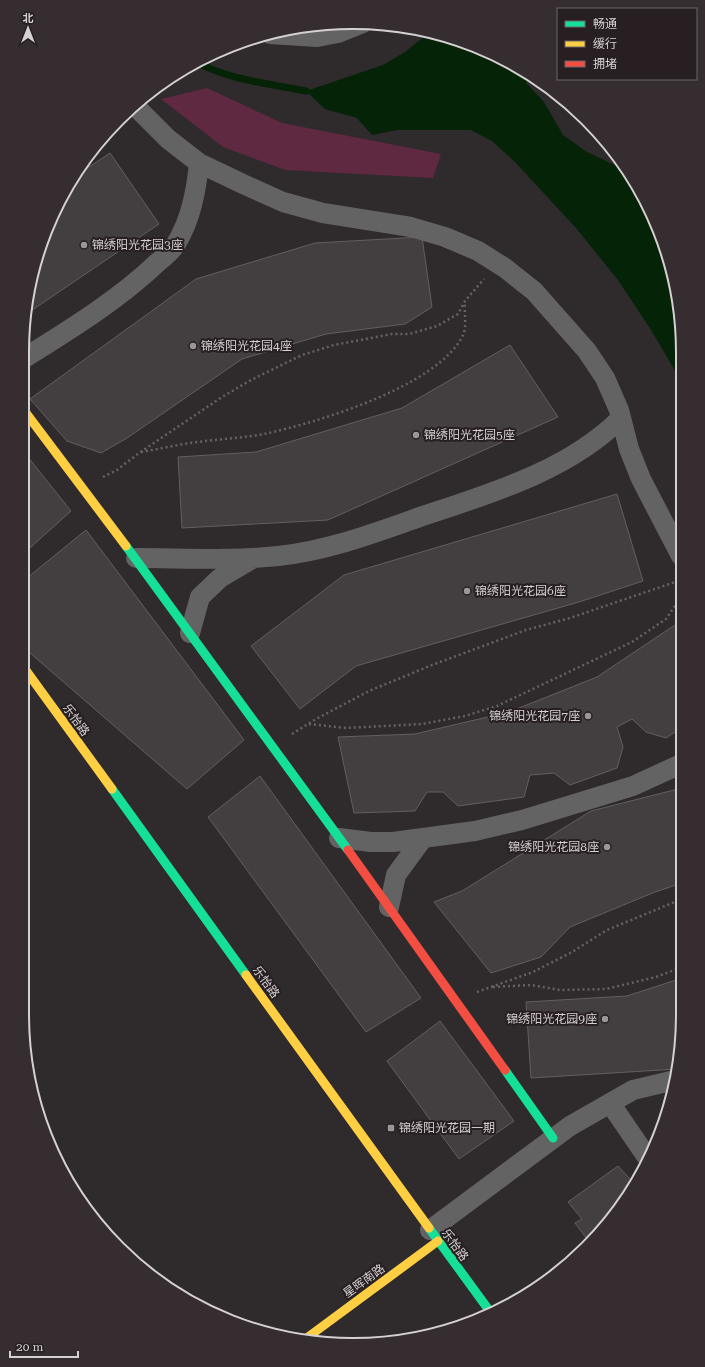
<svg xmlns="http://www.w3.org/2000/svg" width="705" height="1367" font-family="'Roboto Serif','Noto Sans SC',serif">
<rect width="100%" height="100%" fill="#2f2a2c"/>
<path fill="#5e2941" d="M207 88 282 123 441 154 433 178 285 170 223 147 161 99Z"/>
<path fill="#042307" d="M430 32 438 33 499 56 529 76 526 83 544 102 563 135 587 152 625 170 658 226 680 309V379L651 330 618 280 576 228 515 162 492 141 471 130H397L372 135 357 118 325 109 306 91 383 65 405 52Z"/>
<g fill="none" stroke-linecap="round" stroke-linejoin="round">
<path stroke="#042307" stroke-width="7" d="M197 62C228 80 271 84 306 91"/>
</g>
<path fill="#433f41" stroke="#635e60" d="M110 153 159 224 25 315 33 267 56 206 74 177Z
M422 237 432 307 405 324 326 334 242 359 127 438 101 453 67 441 30 399 196 279 315 243Z
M510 345 558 417 328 520 182 528 178 457 256 452 402 408Z
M23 451 71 511 22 555Z
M617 494 643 581 579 602 356 666 300 709 251 646 344 575Z
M86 530 244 740 187 789 22 646V582Z
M681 621V728L666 738 646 732 632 719 617 727 623 747 617 768 570 785 554 773 530 775 524 797 458 806 443 792H427L415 811 354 813 338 737 415 734 509 712 597 677Z
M260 776 421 998 366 1032 208 817Z
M682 788V883L655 892 570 927 541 957 491 973 434 902 462 891 591 811Z
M682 978V1036L677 1069 531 1078 526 1002 627 996Z
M440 1021 514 1121 459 1159 387 1061Z
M618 1166 631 1180 638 1175 590 1243 575 1223 582 1219 568 1202Z"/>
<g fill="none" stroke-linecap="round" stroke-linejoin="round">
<path stroke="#656464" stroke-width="2.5" stroke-dasharray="2 3" stroke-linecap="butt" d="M141 452C160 449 179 444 198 442 220 439 242 438 264 434 316 423 439 386 463 335 467 327 464 311 465 302
M103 477 117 470 139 453 222 397 251 380 302 355 334 345 392 334H409L437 326 458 314 465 301 484 279
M309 724 346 728 422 724 465 716 497 706 632 642 666 619 681 597
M292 734 316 719 369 691 432 665 526 630 570 618 681 580
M493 987 531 985 560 990 606 989 656 977 682 967
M477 992 533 972 572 952 607 930 682 899"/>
<path stroke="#646363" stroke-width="20" d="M270 34 317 37 338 33 363 23
M134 105 168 139 199 163 243 184 283 202 323 213 411 227 445 237 478 251 505 268 534 291 587 351 605 378 619 410 629 449 641 479 681 556
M23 359C69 330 117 301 157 263 163 258 172 251 176 244 191 219 196 192 199 163
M136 558C183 558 231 561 278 556 326 551 372 534 417 518 488 494 567 472 621 418
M190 633 200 597 220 578 252 559
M339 838 371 842H393L475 831 522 820 633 786 681 764
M389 907 396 875 423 838
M610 1103 649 1160
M430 1230 570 1126 633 1090 675 1080"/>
<path stroke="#16e098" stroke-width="9" d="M126 546 348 850
M112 789 246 975
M505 1070 553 1138
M429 1228 491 1313"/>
<path stroke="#ffcf43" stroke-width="9" d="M23 409 126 546
M22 665 112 789
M246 975 429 1228
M304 1340 438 1241"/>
<path stroke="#f24e42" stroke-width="9" d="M348 850 505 1070"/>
</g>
<g fill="#9b9697" stroke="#271f22" stroke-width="1.5">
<circle cx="84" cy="245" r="4"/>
<circle cx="193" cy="346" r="4"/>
<circle cx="416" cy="435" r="4"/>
<circle cx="467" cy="591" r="4"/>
<circle cx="588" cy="716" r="4"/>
<circle cx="607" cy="847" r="4"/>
<circle cx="605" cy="1019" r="4"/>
<rect x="387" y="1124" width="8" height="8" rx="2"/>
</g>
<g text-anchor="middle" stroke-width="4" stroke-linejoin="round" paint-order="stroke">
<g font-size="12" fill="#d5d0d1" stroke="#271f22" text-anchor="start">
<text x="92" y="249">锦绣阳光花园3座</text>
<text x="201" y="350">锦绣阳光花园4座</text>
<text x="424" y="439">锦绣阳光花园5座</text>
<text x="475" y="595">锦绣阳光花园6座</text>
<text x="580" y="720" text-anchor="end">锦绣阳光花园7座</text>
<text x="599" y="851" text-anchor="end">锦绣阳光花园8座</text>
<text x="597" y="1023" text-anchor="end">锦绣阳光花园9座</text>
<text x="399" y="1132">锦绣阳光花园一期</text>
</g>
<g font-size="12" fill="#d5d0d1" stroke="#271f22">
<text transform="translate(76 720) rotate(54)" y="4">乐怡路</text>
<text transform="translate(266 982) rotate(54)" y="4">乐怡路</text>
<text transform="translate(455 1245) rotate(54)" y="4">乐怡路</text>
<text transform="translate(364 1281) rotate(-36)" y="4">星晖南路</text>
</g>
</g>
<path d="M0 0H705V1367H0ZM352 29H353A323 323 0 0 1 676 352V1015A323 323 0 0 1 353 1338H352A323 323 0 0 1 29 1015V352A323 323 0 0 1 352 29Z" fill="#352d30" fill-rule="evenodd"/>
<path fill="none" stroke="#d5d0d1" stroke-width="2" d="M352 29H353A323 323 0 0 1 676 352V1015A323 323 0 0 1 353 1338H352A323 323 0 0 1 29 1015V352A323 323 0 0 1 352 29Z"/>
<rect x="557" y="8" width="140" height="72" fill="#271f22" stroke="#6d6668"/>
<rect x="565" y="21" width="20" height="6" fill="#16e098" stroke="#6d6668"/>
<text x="593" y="28" font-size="12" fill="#d5d0d1">畅通</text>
<rect x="565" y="41" width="20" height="6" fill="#ffcf43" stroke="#6d6668"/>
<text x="593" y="48" font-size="12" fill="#d5d0d1">缓行</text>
<rect x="565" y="61" width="20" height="6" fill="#f24e42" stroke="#6d6668"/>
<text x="593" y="68" font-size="12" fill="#d5d0d1">拥堵</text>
<g transform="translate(28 28)" stroke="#271f22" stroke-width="3" paint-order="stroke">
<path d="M0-3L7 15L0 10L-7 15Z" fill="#d5d0d1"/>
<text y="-6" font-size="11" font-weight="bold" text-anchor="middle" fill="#d5d0d1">北</text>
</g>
<path d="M10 1351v6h68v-6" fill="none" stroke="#d5d0d1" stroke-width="2"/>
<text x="16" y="1351" font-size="12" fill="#d5d0d1" stroke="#271f22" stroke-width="3" paint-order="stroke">20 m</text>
</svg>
